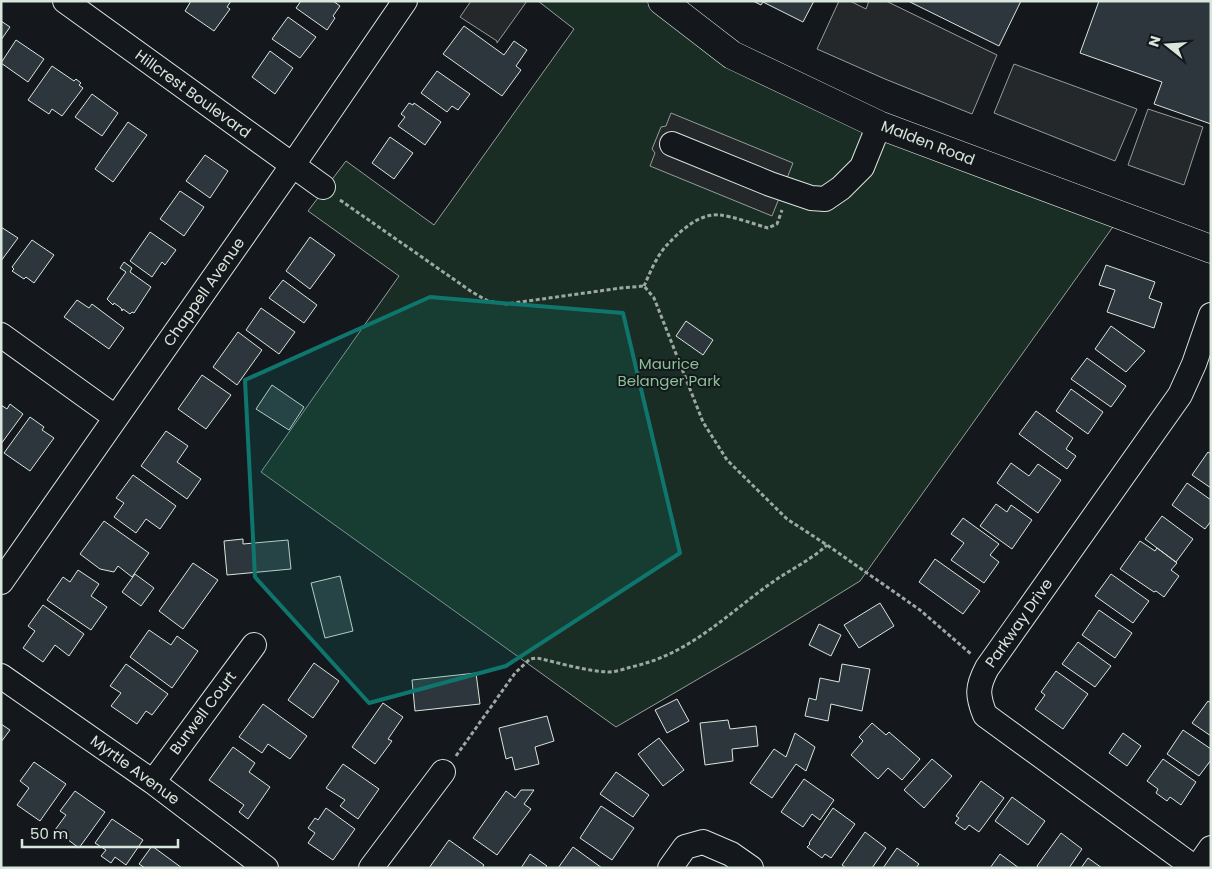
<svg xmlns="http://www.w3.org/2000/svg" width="1212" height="869" font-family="Poppins,sans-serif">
<rect width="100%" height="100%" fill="#14181c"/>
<path fill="#1a2d24" stroke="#939e99" d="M538 1H666L706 36 1120 217 860 581 753 647 616 727 261 472 399 276 308 211 346 161 434 225 574 29Z"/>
<path fill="#24282b" stroke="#939e99" d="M471 1H527L497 43V41L460 17Z
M839 1H850L866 9 869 1H886L997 55 972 114 885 79 817 49Z
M1014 64 1137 109 1115 161 994 113Z
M1148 109 1203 127 1184 185 1128 165Z
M671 113 793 163 772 216 650 166 655 153 652 149 661 127 666 126Z"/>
<path fill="#2c363c" stroke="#d8e6dc" d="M191 1H231L227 7 230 9 214 31 185 11Z
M301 1H333L340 6 333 16 335 18 327 30 296 8Z
M753 1H814L803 22 763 2 761 5Z
M908 1H1021L999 46Z
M1099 1H1211V124L1154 104 1162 82 1080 53Z
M288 17 316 37 300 58 272 39Z
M1 21 10 27 1 40Z
M464 26 504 55 514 41 527 50 516 66 521 70 502 96 443 54Z
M16 40 44 59 28 82 1 63Z
M270 51 293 68 275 94 252 77Z
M52 66 74 81 76 79 81 83 79 85 83 88 62 116 52 109 49 114 28 100Z
M437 71 470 94 458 110 452 106 447 112 421 93Z
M92 94 118 113 102 136 75 117Z
M409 103 413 105 414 103 441 122 425 145 398 126 405 117 401 114Z
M128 122 147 135 113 182 95 169Z
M390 137 413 153 394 179 372 163Z
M205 155 228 171 210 198 186 181Z
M180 191 204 207 184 236 160 219Z
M1 227 18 238 1 261Z
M150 232 176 250 165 265 162 262 152 277 130 261Z
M310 237 335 255 310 289 286 271Z
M32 240 54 255 34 283 26 277 24 279 12 271 14 269 12 267Z
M124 262 132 268 130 272 151 287 134 313 132 312 130 314 123 309 122 311 121 308 114 303 113 305 107 299 126 272 120 268Z
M1106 265 1155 282 1149 298 1162 303 1154 328 1107 312 1115 290 1099 285Z
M283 280 317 305 304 323 269 298Z
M77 300 89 308 92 304 124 328 109 349 64 317Z
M261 308 295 332 279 354 246 330Z
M686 321 713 340 703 355 676 336Z
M1111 326 1145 351 1126 372 1095 349Z
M238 332 262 350 237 385 213 367Z
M1087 358 1126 386 1111 407 1071 379Z
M202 375 231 395 206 429 178 409Z
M272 385 304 407 289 430 256 409Z
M1071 389 1103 412 1088 434 1056 411Z
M10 404 23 414 1 444V405L7 409Z
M1036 411 1073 438 1066 449 1076 456 1067 469 1019 434Z
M30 417 44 427 42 430 54 438 30 471 4 453Z
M166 431 188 446 177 462 201 479 187 499 141 466Z
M1208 452 1211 454V488L1192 475Z
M1011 463 1029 476 1038 464 1061 480 1038 513 997 483Z
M133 475 176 506 160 529 146 519 136 533 114 517 124 503 116 498Z
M1187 483 1211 500V521L1205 529 1172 505Z
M996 504 1007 512 1011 505 1032 520 1012 549 980 526Z
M1162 516 1193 539 1176 562 1145 539Z
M963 518 999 544 990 555 999 562 984 583 951 560 964 543 951 534Z
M104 521 149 553 132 577 118 566 114 572 100 569 80 554Z
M243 539V544L288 540 291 569 227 575 224 541Z
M1140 541 1155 551 1157 548 1177 563 1171 570 1179 576 1164 597 1156 591 1154 592 1120 569Z
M935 559 980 591 963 614 919 582Z
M193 563 218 580 183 629 159 611Z
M78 570 99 584 91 596 107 607 91 630 47 600 63 577 70 582Z
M135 574 154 588 141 606 122 592Z
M1111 574 1149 601 1133 623 1095 596Z
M340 576 353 631 325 638 311 583Z
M880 603 894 626 859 648 844 625Z
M43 605 84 634 69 656 55 645 43 662 23 648 35 631 28 626Z
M1099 610 1132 633 1115 658 1082 635Z
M819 624 841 635 831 656 809 645Z
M149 630 171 645 177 636 198 651 172 688 130 657Z
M1078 642 1111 666 1095 687 1062 664Z
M314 663 339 681 313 718 288 700Z
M126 664 168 694 152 715 146 711 137 724 111 706 121 693 110 686Z
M842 664 870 669 862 711 831 704 828 721 805 716 809 698 816 700 820 678 839 682Z
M1056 671 1088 694 1063 729 1035 709 1045 695 1041 692Z
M476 673 480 704 415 711 412 680Z
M677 699 689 721 667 733 655 710Z
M1208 701 1211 703V736L1192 723Z
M383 703 403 717 388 739 392 741 375 764 352 747Z
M263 704 307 736 290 759 268 744 262 753 239 737Z
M547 716 554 741 535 747 539 764 515 770 512 757 506 759 499 728Z
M728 720 730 729 756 726 758 746 732 749 733 761 705 765 700 723Z
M872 723 886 735 889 732 920 759 902 780 888 768 878 779 851 755 863 741 859 737Z
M1 724 10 730 1 742Z
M1183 730 1211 749V760L1199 776 1167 754Z
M795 733 815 747 806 771 796 764 772 798 750 783 774 749 786 757Z
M1123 733 1141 746 1127 766 1109 753Z
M659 738 684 770 663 786 638 754Z
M233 747 255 763 249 772 270 787 248 819 239 812 244 805 209 780Z
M932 759 952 776 924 808 904 790Z
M1163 759 1196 782 1181 805 1170 797 1167 801 1156 793 1158 789 1147 781Z
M34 762 66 784 40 821 17 805 29 788 20 781Z
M343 764 379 789 358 819 340 806 345 800 326 788Z
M616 772 649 795 633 817 600 794Z
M804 779 834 800 820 820 812 814 803 827 781 812Z
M981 781 1004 798 979 832 969 825 965 830 955 823 959 818 956 816Z
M521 790H534L524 804 531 809 497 855 473 838 506 791 515 798Z
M75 791 105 812 79 848 55 830 66 815 60 811Z
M1012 797 1045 821 1028 845 995 821Z
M601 806 634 828 612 860 580 838Z
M326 808 355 829 333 860 308 843 315 833 308 828 315 818 318 820Z
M833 808 855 824 831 858 825 854 822 858 807 847 810 844 809 843Z
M112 819 143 840 126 865 115 857 111 863 101 856 106 850 95 843Z
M865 832 886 848 872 868H846L842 865Z
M1061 833 1082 849 1069 868H1039L1037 866Z
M449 840 484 865 482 868H429Z
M152 846 182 868H145L139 864Z
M573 847 602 868H558Z
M897 848 919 864 916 868H883Z
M530 854 547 866 545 868H521Z
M1000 854 1019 868H990Z
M1088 858 1102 868H1081Z"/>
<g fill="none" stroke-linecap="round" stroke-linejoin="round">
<defs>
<path id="minor" d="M65 1 323 187
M672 144 770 184 811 198 825 199 841 188 862 167 879 125
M1 335 115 417
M1 582 292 166 405 1
M1 676 153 782 266 868
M153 782 254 645
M371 868 443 772
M670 868 685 847 703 842 731 854 751 868
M1195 868 985 715C977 695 977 687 987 668L1180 395 1194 364 1211 315
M1197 868 1211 848"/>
<path id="major" d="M662 1 732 55 879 125 1211 249"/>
</defs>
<use href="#minor" stroke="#d8e6dc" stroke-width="26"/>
<use href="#major" stroke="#d8e6dc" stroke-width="29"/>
<path stroke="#9da8a2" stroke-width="3" stroke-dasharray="4 2.5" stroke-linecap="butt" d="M340 200 472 292 488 301 506 304 621 288 644 286 654 298 703 422 727 460 787 519 827 545 920 610 971 654
M644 286C650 273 656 257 666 246 679 232 699 213 719 215 732 216 754 224 768 228L777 224 782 210
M456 756 515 673 530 659 537 658C560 663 585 671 608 672 616 672 624 669 631 667 687 655 723 618 767 586 787 571 810 561 827 545"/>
<use href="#minor" stroke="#14181c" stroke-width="24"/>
<use href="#major" stroke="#14181c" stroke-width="28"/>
</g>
<path fill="#0f766e" fill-opacity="0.2" stroke="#0f766e" stroke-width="4" stroke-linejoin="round" d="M430 297 623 313 680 553 506 666 369 703 255 577 245 380Z"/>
<g text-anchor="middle" stroke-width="4" stroke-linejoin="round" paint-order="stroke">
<g font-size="15" fill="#d8e6dc" stroke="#14181c">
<text transform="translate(193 94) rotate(36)" y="5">Hillcrest Boulevard</text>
<text transform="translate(928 143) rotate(21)" y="5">Malden Road</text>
<text transform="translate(204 292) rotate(-55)" y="5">Chappell Avenue</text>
<text transform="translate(1019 623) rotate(-55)" y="5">Parkway Drive</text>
<text transform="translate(203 713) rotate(-53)" y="5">Burwell Court</text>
<text transform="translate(135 770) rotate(36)" y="5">Myrtle Avenue</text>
</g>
<g font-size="15" fill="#8ac095" stroke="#14181c">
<text x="669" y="369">Maurice<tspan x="669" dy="17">Belanger Park</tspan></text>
</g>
</g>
<rect width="1212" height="869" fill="none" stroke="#d8e6dc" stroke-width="5"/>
<g transform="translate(1167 45) rotate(287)" stroke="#14181c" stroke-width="4" paint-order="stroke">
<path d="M0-4L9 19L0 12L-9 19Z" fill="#d8e6dc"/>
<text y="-8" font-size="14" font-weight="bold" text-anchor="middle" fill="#d8e6dc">N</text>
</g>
<path d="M22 839v8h156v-8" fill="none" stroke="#d8e6dc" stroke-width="2.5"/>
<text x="30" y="839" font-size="15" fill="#d8e6dc" stroke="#14181c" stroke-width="4" paint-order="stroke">50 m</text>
</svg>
